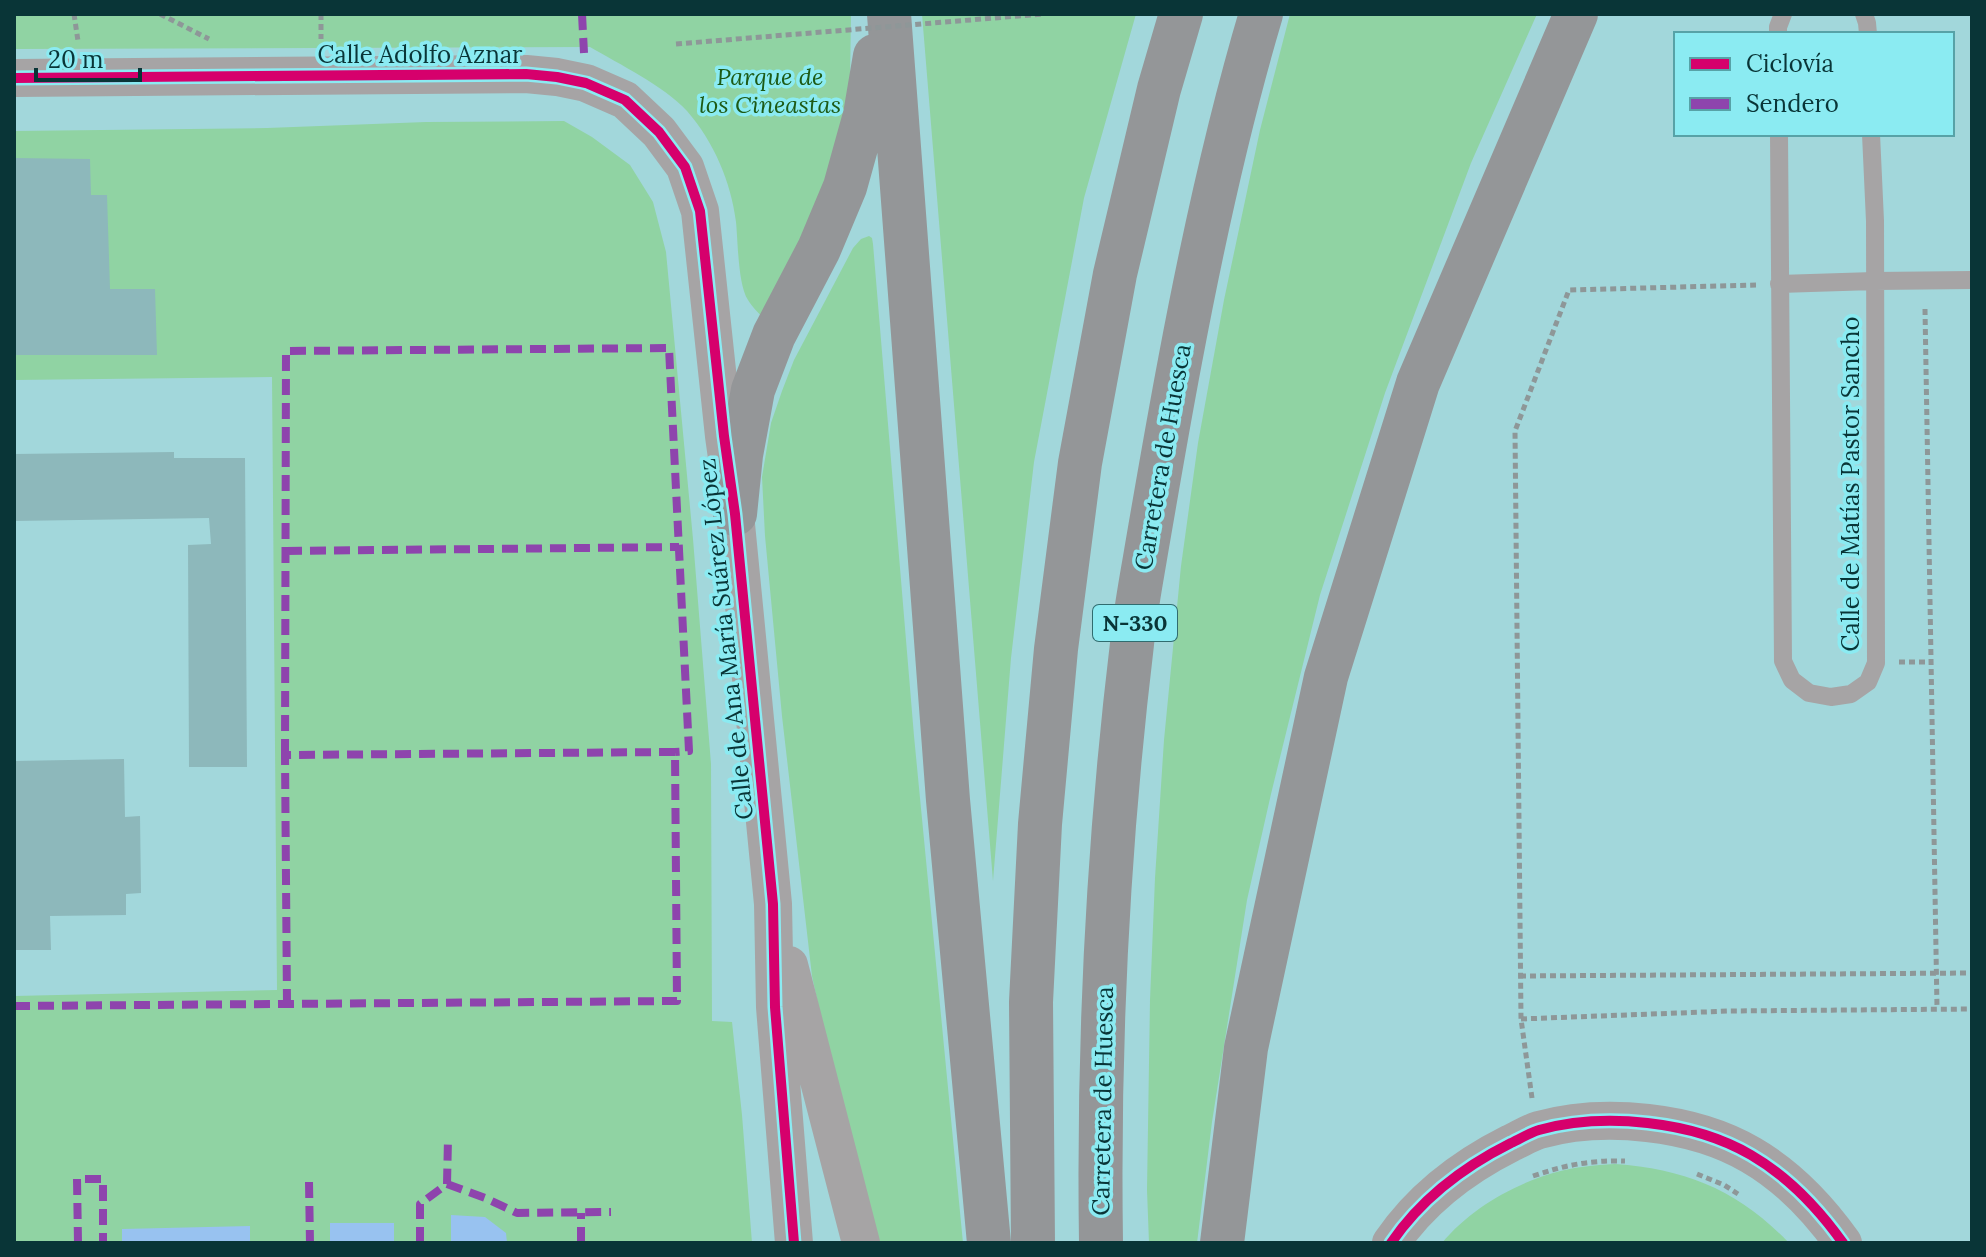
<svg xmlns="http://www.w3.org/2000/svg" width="1986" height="1257" font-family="Lora,serif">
<rect width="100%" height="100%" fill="#a2d7db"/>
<path fill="#90d3a3" d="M14 14H851L850 83 820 221 764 319C759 313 752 307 748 300 738 285 738 242 736 222 731 182 714 142 687 111 664 86 619 64 590 47L14 49Z
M922 14H1136L1084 198 1034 462 1011 658 993 881Z
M1290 14H1537L1471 163 1385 393 1320 595 1271 794 1247 900 1212 1122 1197 1243H1149L1147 1190 1150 1000 1155 878 1164 740 1181 566 1198 443 1224 300 1260 130Z
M564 121 592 137 630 165 653 202 666 252 693 539 711 764 712 1021 732 1022 742 1115 752 1243H14V996L277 990 272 377 14 380V131L267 128 426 122Z
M869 236 872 238 873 244 914 736 963 1243H875L836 1088 812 976 782 716 765 536 762 477 771 423 782 391 794 360 853 248 861 239Z
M1615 1164C1687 1169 1739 1191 1789 1243H1442C1469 1210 1512 1185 1553 1173 1573 1167 1595 1165 1615 1164Z"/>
<path fill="#98c2f0" d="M451 1215 485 1217 506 1233 507 1243H451Z
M330 1223H394V1243H330Z
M250 1226V1243H122V1229Z"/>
<path fill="#8db8bb" d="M14 158 90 159 91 195H107L110 289H155L157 355H14Z
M174 452V458H245L247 767H189L188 545 211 544 209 518 14 521V454Z
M124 759 125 817 140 816 141 893 126 894V915L50 916 51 950H14V761Z"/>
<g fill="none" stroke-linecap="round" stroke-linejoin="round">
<path stroke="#8e9798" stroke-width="5" stroke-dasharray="6 4" stroke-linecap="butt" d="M74 14 78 41
M160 14 209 39
M321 14V39
M1925 309 1937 1008
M1899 662H1930
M1520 976 1972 973
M1521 1019 1730 1011 1972 1009
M1532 1098 1521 1019 1515 431 1569 290 1756 285
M1697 1174 1724 1185 1738 1194
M1533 1176C1565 1165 1591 1160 1625 1161"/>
<path stroke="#a6a4a5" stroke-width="18" d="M1864 14 1867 23 1868 34
M1778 34V27L1783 14
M1779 134 1783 661 1792 680 1809 693 1831 697 1851 694 1868 682 1876 663 1875 221 1871 134
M1779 284 1874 281 1972 280"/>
<path stroke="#a6a4a5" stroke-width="38" d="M14 78 526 74 557 77 586 83 625 100 659 132 685 167 700 211 724 436 735 514 773 904 775 1007 794 1243
M789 965 861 1243
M1391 1243C1421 1199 1465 1166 1511 1143 1520 1139 1529 1133 1539 1130 1604 1112 1693 1121 1751 1155 1789 1177 1818 1208 1843 1243"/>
<path stroke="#949698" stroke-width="44" d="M889 14 948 800 989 1243
M735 514 741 455 753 390 774 335 819 249 845 187 865 115 875 56
M1033 1243 1031 1002 1040 824 1056 649 1080 463 1115 274 1159 89 1181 14
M1101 1243C1098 1043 1108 843 1132 644 1135 613 1141 582 1146 552 1157 488 1168 424 1180 361 1202 244 1227 128 1261 14
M1222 1243 1246 1048 1326 677 1418 383 1576 14"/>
<path stroke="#8e9798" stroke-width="5" stroke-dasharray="6 4" stroke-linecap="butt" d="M676 44 1043 14"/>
<path stroke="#8e44ad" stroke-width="8" stroke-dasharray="16 8" stroke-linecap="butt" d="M582 14 584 53
M286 551 679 547
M285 755 286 351 669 348 689 751 675 752
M14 1006 677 1001 675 752 285 755 287 1004
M309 1182 310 1243
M447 1184 485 1198 517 1213 611 1212
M78 1243 77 1179H103V1243
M420 1243V1204L447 1184 448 1139
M581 1243V1213"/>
<defs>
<path id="cycleway" d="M14 78 526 74 557 77 586 83 625 100 659 132 685 167 700 211 724 436 735 514 773 904 775 1007 794 1243
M1391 1243C1421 1199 1465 1166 1511 1143 1520 1139 1529 1133 1539 1130 1604 1112 1693 1121 1751 1155 1789 1177 1818 1208 1843 1243"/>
</defs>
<use href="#cycleway" stroke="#8bebf2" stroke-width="15"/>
<use href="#cycleway" stroke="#d6006c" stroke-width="10"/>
</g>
<g text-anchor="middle" stroke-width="7" stroke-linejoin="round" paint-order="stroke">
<rect fill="#8bebf2" stroke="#306c6f" stroke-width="2" x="1093" y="605" width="84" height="36" rx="6"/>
<g font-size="22" font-weight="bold" fill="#093537">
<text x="1135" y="631">N-330</text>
</g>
<g font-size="24" fill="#093537" stroke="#8bebf2">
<text x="420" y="63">Calle Adolfo Aznar</text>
<text transform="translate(1163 457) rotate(-80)" y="8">Carretera de Huesca</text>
<text transform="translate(1851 484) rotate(-90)" y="8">Calle de Matías Pastor Sancho</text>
<text transform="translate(726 639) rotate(-96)" y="8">Calle de Ana María Suárez López</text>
<text transform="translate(1103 1101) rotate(-89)" y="8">Carretera de Huesca</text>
</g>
<g font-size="24" font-style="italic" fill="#1d5a15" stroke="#8bebf2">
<text x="770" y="85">Parque de<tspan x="770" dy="28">los Cineastas</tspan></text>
</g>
</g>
<rect width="1986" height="1257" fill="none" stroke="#093537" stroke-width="32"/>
<rect x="1674" y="32" width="280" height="104" fill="#8bebf2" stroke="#57a2a7" stroke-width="2"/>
<rect x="1690" y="58" width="40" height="12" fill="#d6006c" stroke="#57a2a7" stroke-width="2"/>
<text x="1746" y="72" font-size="24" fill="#093537">Ciclovía</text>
<rect x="1690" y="98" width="40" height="12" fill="#8e44ad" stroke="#57a2a7" stroke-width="2"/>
<text x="1746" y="112" font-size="24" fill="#093537">Sendero</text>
<path d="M36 68v12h104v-12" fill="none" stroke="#093537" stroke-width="4"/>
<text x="48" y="68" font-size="24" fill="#093537" stroke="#8bebf2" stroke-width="6" paint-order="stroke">20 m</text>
</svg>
